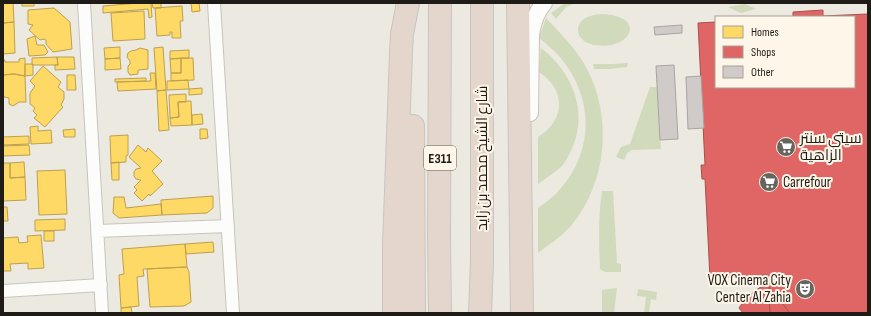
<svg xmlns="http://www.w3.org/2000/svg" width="871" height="316" font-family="'Sofia Sans Condensed',Cairo,sans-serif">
<rect width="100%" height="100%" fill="#ece9e1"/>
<path fill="#d2dabc" d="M565 3H576L566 7 556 19 551 13Z
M745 4 756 9 741 13 728 7Z
M601 14C611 14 635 18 629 33 627 37 624 40 620 42 611 47 593 47 584 41 581 38 578 35 578 30 578 18 591 15 601 14Z
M546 18C559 32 573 46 583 62 614 112 608 184 569 228 561 237 548 245 538 253V208C546 202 555 196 561 188 595 149 593 96 560 57 554 50 546 44 539 38Z
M541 48C571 71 588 109 573 146 570 153 566 162 561 167 554 173 546 178 538 184V137C566 120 566 90 539 72Z
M628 63 627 67 609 69H594L593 64H612Z
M650 87H657L661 149 632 150 627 153 624 160 616 157 621 147 630 144Z
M602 191H613L617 263 621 264V272H605L603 271 600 269C599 242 598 218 602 191Z
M617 288 614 313H602V290Z
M638 289 657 292 656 300 651 299 649 313H644L646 297 637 296Z"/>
<path fill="#ffd966" stroke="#bca04e" d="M3 3H13L14 22 3 23Z
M22 3H34V6H22Z
M139 3H151L152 17 149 18 148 9 103 13V6Z
M152 3H161V8H153Z
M191 3H199L200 11 192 12Z
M182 6 183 21H180L181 38H172V32H170V35L157 36 155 8Z
M54 8 70 22 72 49 53 52 46 44V40L44 39 40 40 29 30 33 25 28 24V10Z
M144 11 145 39 113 41 111 13Z
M14 22 15 53 3 54V23Z
M35 36 37 45H44L48 52 45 55 29 56 27 39Z
M120 47V58L105 59 104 48Z
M163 47 166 90 157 91 154 48Z
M140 48 148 50V69L138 70V74L130 75 128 72V66L130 64V61L127 57 128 53 131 51 136 50Z
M189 50V58L170 59V51Z
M57 57H74L75 69 55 70V65H58Z
M57 57 58 65H32V58Z
M25 58V76L14 74 3 75V60H5V62H19V59Z
M120 58 121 69 105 70V59Z
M181 58V73H171L170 59Z
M181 58H193L194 80 171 81V73H181Z
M25 64H33V75L25 76Z
M43 66 61 82 58 87 64 92V99L61 105 63 107 45 127 34 118 37 115 33 111 35 108 30 104V93L35 86 30 81Z
M150 73H155L156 89 118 91 117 82 151 81Z
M14 74 25 76 26 102H19L13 106 9 104V98L4 97 3 95V75Z
M67 75H75L76 90H67Z
M146 78V81L115 82V79Z
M188 80 189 89 167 90V81Z
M202 88V94L189 95V89Z
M166 90 169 130 159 131 157 91Z
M186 94V102H178L179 117 170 118 169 95Z
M191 101 192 125 171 126 170 118 179 117 178 102Z
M202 114 203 124 192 125V115Z
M38 126V131L51 130 52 143 31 144 30 127Z
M75 129V137H64L63 130Z
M200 129H207L208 138 200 139Z
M128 135V155L126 156V162L111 163 110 136Z
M29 136V144L3 145V137Z
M29 145 30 155 3 156V146Z
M138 145 146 152 148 148 162 161 152 171 163 184 150 196 149 194 142 201 134 193 137 190 134 187 141 180 136 179 134 176V172L136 169 141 168 129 157Z
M24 162 25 177 10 178V163Z
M119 162V180H112L111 163Z
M3 163H10V178L25 177 26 200 3 201Z
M65 170 67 214 39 215 37 171Z
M213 196V208L207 213 162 215 161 200Z
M114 197H124L126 208 161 204 162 215 119 218 113 213Z
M3 207H7L8 221H3Z
M65 219V230L35 231V220Z
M44 231H54V241H44Z
M41 235 44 268 28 269V263L10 264 11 271H3V238L18 237 19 243 28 242 27 236Z
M213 242 214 252 186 254 185 244Z
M185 244 187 267 143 269 144 276 137 277 139 306 121 308 119 275 124 274 122 249Z
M187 267 189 272 191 302 184 306 150 307 147 269Z
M131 307 132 313H121V308Z"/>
<path fill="#e06666" stroke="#a6504e" d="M823 10V16L868 14V313H770L768 275 710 278 705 179H702L701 165H705L698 23 716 22V87H854V17H793V12Z
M767 285 790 313H743L739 308 746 298 759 288Z"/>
<path fill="#d0cbc9" stroke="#a8a4a1" d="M682 25V33L655 35 654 27Z
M674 65 678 139 660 140 656 66Z
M701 76 704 128 688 129 686 77Z"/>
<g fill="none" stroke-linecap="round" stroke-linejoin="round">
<defs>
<path id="minor" d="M84 3 102 313
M214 3 233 313
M98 231 228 226
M3 291 101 285"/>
<path id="tertiary" d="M530 113 531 34C533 22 536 12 544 3"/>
<path id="motorway" d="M440 3 439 238 440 313
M518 3 522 313
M413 126 414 313
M394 313V246L401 52 402 34 408 3
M480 313 482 261V3"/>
</defs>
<use href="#minor" stroke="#c7c4be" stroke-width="14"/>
<use href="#tertiary" stroke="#c7c4be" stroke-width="18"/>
<use href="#motorway" stroke="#c7c5c2" stroke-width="24"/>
<use href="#minor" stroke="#fcfcfa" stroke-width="12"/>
<use href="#tertiary" stroke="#fcfcfa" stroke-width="16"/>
<use href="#motorway" stroke="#e4d5cd" stroke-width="22"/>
</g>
<defs>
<symbol id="supermarket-disc" viewBox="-11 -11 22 22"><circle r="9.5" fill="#67645e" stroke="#fef7e9"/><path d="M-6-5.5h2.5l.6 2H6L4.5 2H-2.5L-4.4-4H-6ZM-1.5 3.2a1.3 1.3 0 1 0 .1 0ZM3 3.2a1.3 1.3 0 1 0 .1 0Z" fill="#fff"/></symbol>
<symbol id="theatre-disc" viewBox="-11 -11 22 22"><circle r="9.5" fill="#67645e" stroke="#fef7e9"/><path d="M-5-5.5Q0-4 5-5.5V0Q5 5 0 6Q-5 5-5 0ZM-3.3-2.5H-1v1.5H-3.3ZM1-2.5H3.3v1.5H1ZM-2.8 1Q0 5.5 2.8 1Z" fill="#fff"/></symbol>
</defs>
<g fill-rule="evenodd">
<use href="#supermarket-disc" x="775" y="136" width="22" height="22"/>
<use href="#supermarket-disc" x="758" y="171" width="22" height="22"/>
<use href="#theatre-disc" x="794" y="278" width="22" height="22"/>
</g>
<g text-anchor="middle" stroke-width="4" stroke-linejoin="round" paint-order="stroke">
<rect fill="#fef7e9" stroke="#625e56" stroke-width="1" x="424" y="146" width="32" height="24" rx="3"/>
<g font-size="14" font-weight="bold" fill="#1f1c17">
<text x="440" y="163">E311</text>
</g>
<g font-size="15" fill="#1f1c17" stroke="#fef7e9" text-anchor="start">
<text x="800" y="143">سيتي سنتر<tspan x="800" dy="17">الزاهية</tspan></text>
<text x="783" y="187">Carrefour</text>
<text x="791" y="285" text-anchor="end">VOX Cinema City<tspan x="791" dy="17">Center Al Zahia</tspan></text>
</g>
<g font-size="15" fill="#1f1c17" stroke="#fef7e9">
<text transform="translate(482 158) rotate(-90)" y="5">شارع الشيخ محمد بن زايد</text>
</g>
</g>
<rect width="871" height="316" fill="none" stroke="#1f1c17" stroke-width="8"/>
<rect x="715" y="16" width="140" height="72" fill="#fef7e9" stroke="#a59f95"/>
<rect x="723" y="26" width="20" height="12" fill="#ffd966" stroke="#a59f95"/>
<text x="751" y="36" font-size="12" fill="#1f1c17">Homes</text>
<rect x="723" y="46" width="20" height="12" fill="#e06666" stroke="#a59f95"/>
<text x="751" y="56" font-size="12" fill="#1f1c17">Shops</text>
<rect x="723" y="66" width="20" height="12" fill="#d0cbc9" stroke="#a59f95"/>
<text x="751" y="76" font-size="12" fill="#1f1c17">Other</text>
</svg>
